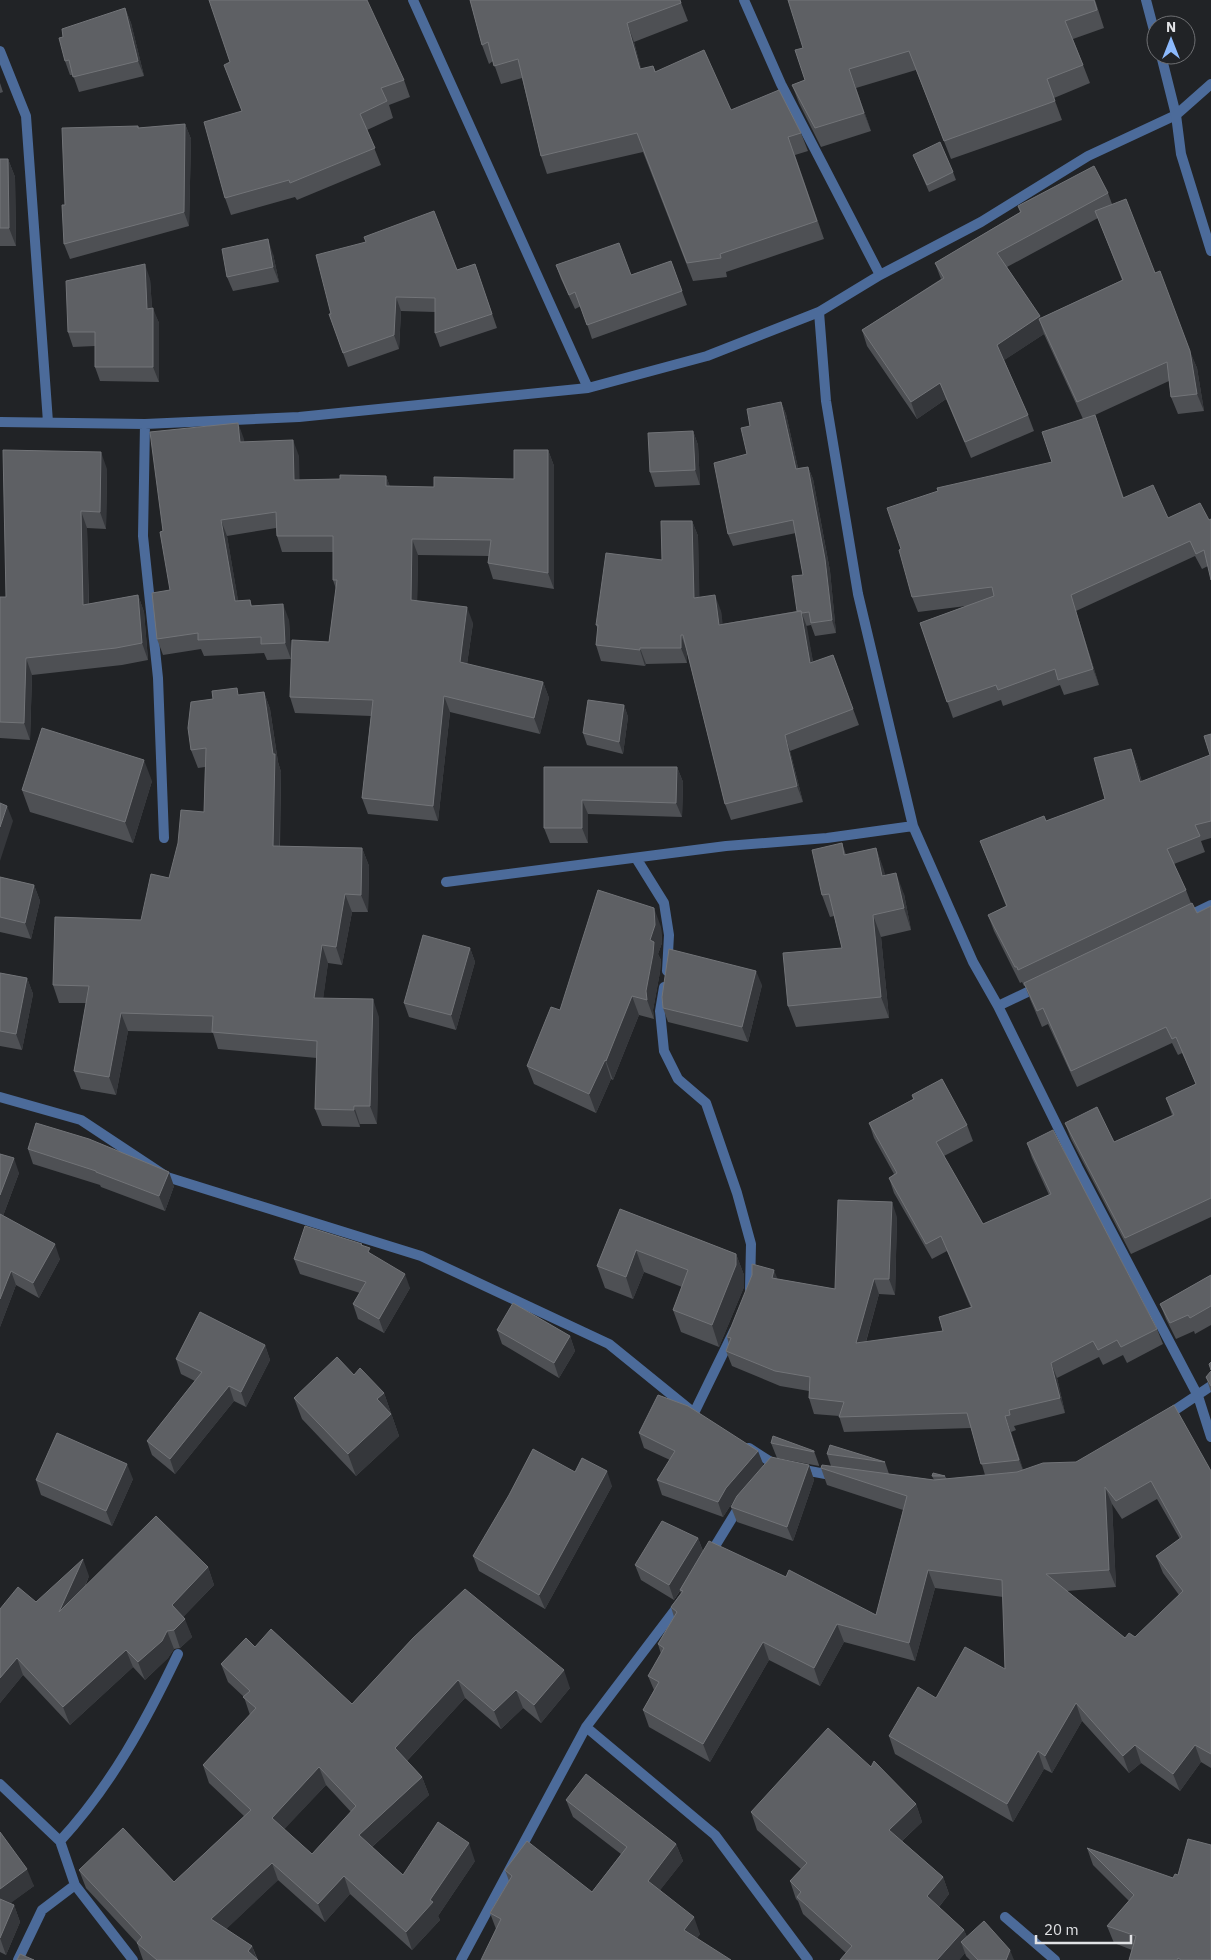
<svg xmlns="http://www.w3.org/2000/svg" width="1211" height="1960" font-family="'IBM Plex Sans',sans-serif">
<rect width="100%" height="100%" fill="#212326"/>
<g fill="none" stroke-linecap="round" stroke-linejoin="round">
<path stroke="#4c6b9a" stroke-width="10" d="M413 0 588 388
M744 0 781 84 880 275
M0 51 26 116 48 422
M819 312 826 401 858 594 913 826 973 962 998 1006 1078 1168 1198 1396 1211 1437
M0 422 145 424 299 417 588 388 707 356 819 312 880 275 981 222 1088 156 1176 115
M145 424 143 536 158 678 164 838
M636 858 664 903 669 935 667 971
M446 882 726 846 827 838 913 826
M1184 918 1211 905
M664 987 660 1011 664 1051 678 1079 706 1103 737 1193 751 1244 750 1289
M998 1006 1038 987
M0 1097 81 1120 167 1177 421 1256 609 1344 694 1413
M694 1413 734 1331
M1166 1416 1211 1386
M749 1448 774 1464 780 1465
M799 1469 836 1476
M709 1556 742 1502
M586 1727 715 1835 808 1960
M0 1784 60 1841 75 1885 133 1960
M60 1841C111 1786 146 1721 178 1654
M1005 1917 1055 1960
M18 1960 42 1910 75 1885
M461 1960 586 1727 681 1602"/>
<path stroke="#4c6b9a" stroke-width="10" d="M1146 0 1156 38
M1161 55 1176 115 1181 154 1211 251
M1176 115 1211 84"/>
</g>
<path fill="#4e5054" fill-rule="evenodd" d="M470 0H680L688 21 634 42 641 69 653 66 656 72 731 110 801 133 808 151 795 155 824 239 726 272 727 277 693 281 643 152 547 174 541 156 522 78 501 84 493 61 489 64 482 45Z
M1095 0 1104 28 1073 39 1090 83 1054 98 1062 120 951 159 916 70 856 88 871 131 821 147 799 103 792 85 805 80 803 48Z
M125 8 131 23 144 76 79 92 73 75H70L65 61 63 37Z
M224 65 404 80 410 97 389 105 393 118 367 130 381 165 297 200 295 197 231 215 225 198 242 111Z
M0 83 3 92 0 93Z
M185 124 191 139 189 226 70 259 64 244 65 205 138 126 139 128Z
M913 155 953 172 956 180 929 192Z
M0 159H8L15 177 16 246H0Z
M1108 193 1112 204 1155 273 1197 368 1204 411 1178 414 1171 397 1169 381 1095 415 1124 498 1168 518 1200 503 1208 566 1202 569 1195 556 1076 611 1099 685 1064 695 1060 685 1003 706 1001 700 953 718 920 623 966 606 918 612 912 597 1052 462 1083 419 1044 334 1004 360 1028 415 1034 431 971 458 946 399 917 419 867 346 862 330 941 279 935 263 1020 212 1018 206ZM1098 218 1122 280 1041 318 1007 267Z
M273 254 279 282 233 291 227 277Z
M671 261 687 305 592 339 581 306 575 309 561 279 556 265 631 275Z
M475 264 497 328 440 347 435 333V312L401 311 399 349 348 367 329 314Z
M150 279 152 308 159 323V382L100 381 95 367V346L73 347 68 332Z
M781 402 786 414 798 468 808 467 813 479 830 571 836 633 815 636 811 625 806 626 813 662 833 655 859 725 790 751 803 802 731 820 725 804 687 652V663L646 664 645 666 601 661 596 645 598 629 596 625 662 560 692 521 698 536 699 597 721 611 722 624 797 611 803 575 796 533 733 546 728 534 747 454 750 426Z
M238 423 244 442 299 456V480L340 479 386 476 390 487H434L514 479 548 450 554 466V589L493 579 488 563 489 556 418 555 417 601 473 623 467 664 543 682 549 698 540 734 450 712 438 821 368 814 362 798 371 716 295 713 290 697 329 642 336 589 333 580V552H282L277 536 276 528 227 536 238 601 250 600 252 606 289 620 291 659 267 660 264 653 204 656 201 649 163 655 157 639 170 590Z
M693 431 698 445 700 485 655 487 650 472Z
M107 469 106 529 87 528 89 604 138 595 144 612 148 660 122 665 32 675 30 740 0 738V597H6Z
M264 692 270 709 278 762 281 772 280 846 362 848 369 866 368 912H352L342 965 328 963 323 998 379 1017 377 1124H360V1127L322 1126 315 1109 317 1058 218 1049 213 1033 128 1031 116 1095 81 1089 74 1071 86 1003H59L53 985 141 920 169 878 204 812 205 767 198 768 191 750 240 695Z
M624 705 628 717 623 754 587 745 583 733Z
M1211 734V838L1201 841 1205 852 1174 864 1186 890 1191 903 1197 913 1211 906V1217L1131 1254 1071 1139 1065 1123 1114 1142 1172 1115 1166 1098 1196 1084 1182 1053 1178 1055 1172 1043 1077 1087 1048 1024 1042 1027 1030 999 1025 986H1024L1022 982 1020 983 994 931 988 915 1006 906 980 841 1046 821 1105 799 1131 749 1137 765 1142 782 1210 755Z
M544 767H677L683 782 682 817 588 814V843H550L544 828Z
M152 781 133 843 30 812 22 790Z
M842 843 846 855 876 848 885 875 904 894 911 930 881 937 889 1018 796 1027 788 1006 842 948 834 916 830 917 822 895Z
M0 877 34 885 40 901 31 939 0 932Z
M661 927 662 943 658 954 661 960 660 972 653 1010 654 1019 639 1015 613 1080 611 1079 596 1113 534 1084 527 1066 560 1010Z
M470 948 475 962 456 1030 409 1017 404 1003Z
M0 973 27 978 33 994 22 1050 0 1046Z
M762 985 748 1042 668 1022 663 1008Z
M912 1095 967 1125 973 1141 944 1156 983 1224 1049 1195 1032 1158 1027 1143 1157 1329 1163 1344 1127 1363 1123 1355 1103 1365 1099 1357 1057 1378 1065 1413 1014 1426 1016 1430 1011 1432 1023 1470 1211 1471V1768L1201 1762 1180 1791 1141 1763 1129 1773 1082 1721 1052 1773 1044 1769 1013 1822 895 1754 889 1736 936 1698 1005 1669 1003 1597 935 1588 915 1661 844 1642 820 1686 769 1660 710 1762 649 1727 643 1710 654 1690 648 1676 661 1654 658 1644 674 1617 671 1607 681 1593 680 1591 674 1600 641 1580 635 1565 698 1538 703 1551 786 1577 876 1615 903 1510 827 1485 821 1468 831 1466 827 1454 885 1462 889 1474 934 1480 932 1476H945L947 1479 985 1475 971 1428 844 1432 839 1416 814 1414 809 1398V1391L780 1386 732 1366 726 1351 729 1344 727 1337 778 1279 835 1289 897 1217 895 1295 879 1294 866 1342 943 1331 971 1308 947 1251 932 1259 894 1193 889 1178 894 1174 874 1138 869 1123 913 1099ZM1157 1499 1180 1539 1156 1556 1163 1573 1179 1595 1135 1637 1125 1638 1067 1591 1116 1587 1112 1504 1122 1519Z
M28 1149 174 1186 165 1211 101 1187 100 1185 33 1164Z
M0 1154 19 1173 3 1216 60 1259 39 1298 16 1285 0 1327Z
M620 1209 736 1254 744 1275V1287L719 1347 681 1332 673 1310 682 1287 644 1272 633 1299 605 1288 597 1266Z
M362 1244V1246L410 1288 384 1333 358 1319 353 1304 360 1293 300 1274 294 1259Z
M1211 1275V1325L1195 1334 1194 1331 1176 1339 1166 1319 1160 1304Z
M497 1330 570 1336 575 1351 559 1378 502 1344Z
M265 1345 270 1360 246 1407 234 1401 175 1474 152 1455 147 1441 195 1381 181 1374 176 1359Z
M1211 1371V1392L1206 1377Z
M354 1375 384 1393 399 1436 356 1476 302 1419 294 1398Z
M639 1433 764 1466 732 1503 723 1517 662 1495 657 1480 670 1460 644 1448Z
M771 1443 814 1451 819 1465V1466L777 1458Z
M809 1465 814 1480 793 1541 737 1522 731 1507Z
M575 1472 612 1486 545 1609 479 1571 473 1556Z
M133 1479 112 1526 41 1495 36 1480Z
M208 1567 214 1585 183 1617 192 1637 180 1648 174 1649 168 1658 145 1680 133 1667 70 1725 23 1675 0 1703V1609L36 1602 89 1576 85 1587Z
M413 1638 570 1688 541 1723 523 1708 501 1729 465 1698 407 1761 422 1777 429 1795 372 1847 403 1875 475 1861 438 1916 440 1920 412 1950 350 1894 325 1922 278 1880 226 1929 252 1946 258 1960H143L137 1943 86 1888 79 1870 174 1882 244 1816 209 1783 203 1765 250 1715 244 1697 228 1682 221 1664 255 1647 352 1704ZM326 1785 351 1812 312 1854 284 1829Z
M871 1767 916 1804 922 1822 902 1841 943 1877 949 1894 939 1907 964 1930 967 1937 1014 1960H970L966 1956 965 1953 959 1960H840L846 1953 803 1914 798 1901 796 1899 790 1881 801 1869 757 1830 751 1812Z
M566 1800 676 1844 683 1861 660 1890 700 1934 697 1938 496 1929 490 1913 509 1881 505 1870 592 1892 621 1854 573 1817Z
M0 1832 34 1886 10 1903 14 1905 20 1922 6 1955 0 1952Z
M1087 1848 1211 1960H1129L1132 1950 1114 1943 1107 1926 1129 1901 1093 1865Z"/>
<path fill="#35373b" d="M125 8 131 23 144 76 138 61Z
M627 23 634 42 646 87 640 69Z
M849 69 856 88 871 131 864 113Z
M185 124 191 139 189 226 184 212Z
M8 159 15 177 16 246 9 228Z
M268 239 273 254 279 282 273 267Z
M145 264 150 279 153 323 147 309Z
M396 297 401 311 399 349 394 335Z
M153 308 159 323V382L153 367Z
M1040 316 1046 332 1039 319 1044 334 1003 361 997 345Z
M1190 351 1197 368 1204 411 1197 394Z
M940 383 946 399 917 419 911 402Z
M781 402 786 414 801 482 796 469Z
M238 423 244 439 246 458 240 442Z
M693 431 698 445 700 485 695 470Z
M293 440 299 456 300 496 294 480Z
M548 450 554 466V589L548 573Z
M101 452 107 469 106 529 100 512Z
M808 467 813 479 830 571 836 633 832 620Z
M386 476 392 492 386 486Z
M81 511 87 528 89 622 83 605Z
M221 520 227 536 241 617 235 601Z
M692 521 698 536 700 614 694 598Z
M412 539 418 555 417 616 411 600Z
M138 595 144 612 148 660 142 643Z
M715 595 721 611 725 640 719 625Z
M1071 595 1076 611 1099 685 1093 669Z
M283 604 289 620 291 659 285 643Z
M467 607 473 623 465 678 460 662Z
M801 611 807 627 816 679 810 663Z
M681 635 687 651V663L681 648Z
M640 648 646 664 645 666 640 650Z
M26 658 32 675 30 740 24 723Z
M543 682 549 698 540 734 534 718Z
M264 692 270 709 278 762 281 772 279 864 273 846V754Z
M444 696 450 712 438 821 433 806Z
M624 705 628 717 623 754 619 742Z
M785 735 790 751 803 802 797 786Z
M1131 749 1137 765 1146 798 1140 782Z
M144 760 152 781 133 843 125 822Z
M677 767 683 782 682 817 676 803Z
M582 800 588 814V843L582 828Z
M7 806 13 821 0 861V827Z
M362 848 369 866 368 912 361 895Z
M876 848 884 870 890 897 882 876Z
M896 873 904 894 911 930 904 908Z
M34 885 40 901 31 939 25 923Z
M345 894 352 912 342 965 336 947Z
M654 908 661 927 662 943 658 954 661 960 660 972 653 1010 654 1019 647 1000 646 991 650 940Z
M873 915 881 937 889 1018 881 997Z
M322 945 328 963 321 1015 314 998Z
M470 948 475 962 456 1030 451 1015Z
M756 971 762 985 748 1042 742 1027Z
M27 978 33 994 22 1050 16 1034Z
M632 996 639 1015 613 1080 606 1061Z
M373 999 379 1017 377 1124 370 1106Z
M121 1013 128 1031 116 1095 109 1077Z
M605 1060 611 1079 596 1113 589 1094Z
M354 1106 360 1124V1127L354 1110Z
M14 1158 19 1173 0 1224V1195Z
M169 1172 174 1186 165 1211 159 1196Z
M892 1202 897 1217 895 1295 889 1279Z
M55 1244 60 1259 39 1298 33 1283Z
M636 1250 644 1272 633 1299 626 1277Z
M736 1254 744 1275V1287L719 1347 712 1325Z
M774 1270 780 1285 772 1278Z
M11 1271 16 1285 0 1327V1299Z
M405 1274 410 1288 384 1333 379 1319Z
M874 1279 879 1294 861 1359 856 1343Z
M570 1336 575 1351 559 1378 554 1363Z
M265 1345 270 1360 246 1407 241 1392Z
M1051 1363 1057 1378 1065 1413 1060 1398Z
M229 1386 234 1401 175 1474 170 1459Z
M384 1393 399 1436 356 1476 348 1454 377 1399Z
M1005 1416 1011 1432 1025 1475 1019 1460Z
M758 1451 764 1466 732 1503 723 1517 718 1502 726 1488Z
M127 1464 133 1479 112 1526 106 1511Z
M809 1465 814 1480 793 1541 787 1527Z
M607 1471 612 1486 545 1609 539 1595Z
M1105 1487 1112 1504 1116 1587 1109 1570Z
M698 1538 703 1552 674 1600 669 1585Z
M83 1559 89 1576 66 1630 59 1612Z
M208 1567 214 1585 178 1622 172 1605Z
M928 1570 935 1588 915 1661 909 1643Z
M185 1619 192 1637 180 1648 174 1630Z
M837 1624 844 1642 820 1686 814 1668Z
M167 1631 174 1649 168 1658 145 1680 138 1662Z
M763 1642 769 1660 710 1762 703 1744Z
M126 1650 133 1667 70 1725 63 1707Z
M17 1658 23 1675 0 1703V1678Z
M564 1670 570 1688 541 1723 534 1705Z
M458 1680 465 1698 402 1766 395 1748Z
M516 1690 523 1708 501 1729 494 1711Z
M1076 1703 1082 1721 1052 1773 1045 1756Z
M1135 1745 1141 1763 1129 1773 1123 1756Z
M1195 1745 1201 1762 1180 1791 1173 1774Z
M1038 1751 1044 1769 1013 1822 1007 1804Z
M319 1767 326 1785 278 1836 272 1818Z
M422 1777 429 1795 365 1853 359 1835Z
M916 1804 922 1822 895 1847 889 1830Z
M469 1843 475 1861 438 1916 440 1920 412 1950 406 1932 430 1900Z
M676 1844 683 1861 654 1898 648 1881Z
M272 1863 278 1880 218 1937 211 1919Z
M27 1869 34 1886 0 1911V1889Z
M344 1876 350 1894 325 1922 318 1904Z
M943 1877 949 1894 933 1914 927 1896Z
M14 1905 20 1922 6 1955 0 1938Z
M694 1917 700 1934 690 1947 684 1930Z
M964 1930 971 1947 961 1942 965 1953 959 1960H937Z
M252 1946 257 1960 248 1951Z
M1010 1950 1014 1960H1006Z"/>
<path fill="#5e6064" stroke="#727478" fill-rule="evenodd" d="M209 0H367L404 80 381 88 387 101 360 114 375 148 290 183 289 180 225 198 204 122 242 111 224 65 230 62Z
M470 0H680L681 3 627 23 640 69 653 66 655 72 704 50 731 110 779 90 801 133 788 137 817 221 720 254 721 258 687 263 637 133 541 156 518 59 494 66 488 42 482 45Z
M788 0H1094L1097 10 1065 21 1083 65 1047 79 1055 101 944 141 909 51 849 69 864 113 815 128 792 85 805 80 795 50 803 48Z
M125 8 138 61 73 77 69 60 65 61 59 38 63 37 62 29Z
M185 124 184 212 64 244 62 205H65L62 128 138 126V128Z
M940 142 953 172 927 185 913 155Z
M0 159H8L9 228H0Z
M1094 166 1108 193 997 253 1040 316 997 345 1028 415 965 442 940 383 911 402 862 330 944 278 935 263 1021 212 1018 206Z
M1126 199 1155 273 1160 271 1190 351 1197 394 1171 397 1167 362 1077 402 1039 319 1123 280 1095 211Z
M434 211 457 270 475 264 492 314 435 333V298L396 297 394 335 343 353 329 314H331L316 255 366 242 364 237Z
M268 239 273 267 227 277 222 249Z
M619 243 631 275 671 261 682 291 587 325 575 292 569 295 556 265Z
M145 264 147 309 153 308V367H95V332H68L66 281Z
M781 402 796 469 808 467 825 559 832 620 811 623 809 612 802 613 801 611H797L792 576 803 575 793 520 728 534 714 463 747 454 741 428 750 426 747 409Z
M1095 415 1123 498 1153 485 1168 518 1200 503 1209 520 1211 519V580L1204 550 1196 554 1190 541 1071 595 1093 669 1058 680 1055 669 998 690 996 685 947 702 920 623 994 596 992 587 912 597 899 550 901 549 887 508 938 491 937 488 1052 462 1042 432Z
M238 423 240 442 293 440 294 480 340 479V475L386 476V486L434 487V477L514 479V450H548V573L488 563 491 540 412 539 411 600 467 607 460 662 543 682 534 718 444 696 433 806 362 798 373 700 290 697 292 640 329 642 337 580H333V536H277L276 512 221 520 235 601 250 600 251 606 283 604 285 643 261 644V637L198 640V633L157 639 152 593 170 590 160 532 163 531 150 432Z
M693 431 695 470 650 472 648 433Z
M3 450 101 452 100 512 81 511 83 605 138 595 142 643 116 648 26 658 24 723 0 722V597H6Z
M661 521H692L694 598 715 595 719 625 801 611 810 663 833 655 853 709 785 735 797 786 725 804 683 635H681V648H640V650L596 645 598 625H596L606 553 662 560Z
M237 688 238 695 264 692 273 754H275L273 846 362 848 361 895 345 894 336 947 322 945 314 998 373 999 370 1106H354V1110L315 1109 317 1041 212 1032 213 1016 121 1013 109 1077 74 1071 89 986 53 985 55 917 141 920 151 874 169 878 178 843 181 810 204 812 206 748 191 750 188 728 191 702 213 699 212 691Z
M588 700 624 705 619 742 583 733Z
M42 728 144 760 125 822 22 790Z
M1211 734V821L1195 825 1200 836 1167 849 1186 890 1018 970 1017 967H1015L988 915 1007 906 980 841 1044 816 1046 821 1105 799 1094 758 1131 749 1140 782 1210 755 1204 736Z
M544 767H677L676 803 582 800V828H544Z
M0 803 7 806 0 827Z
M842 843 844 855 876 848 882 876 896 873 904 908 873 915 881 997 788 1006 783 953 842 948 829 894 822 895 812 850Z
M0 877 34 885 25 923 0 917Z
M598 890 654 908 655 925 650 940 654 942 653 954 646 991 647 1000 632 996 606 1061 605 1060 589 1094 527 1066 551 1007 560 1010Z
M1192 903 1197 913 1211 906V1198L1125 1238 1065 1123 1097 1107 1114 1142 1174 1115 1166 1098 1196 1084 1176 1037 1172 1039 1166 1027 1071 1071 1043 1008 1037 1011 1024 983Z
M423 935 470 948 451 1015 404 1003Z
M669 949 756 971 742 1027 663 1008 662 997Z
M0 973 27 978 16 1034 0 1031Z
M942 1079 967 1125 936 1142 983 1224 1051 1194 1027 1143 1053 1130 1157 1329 1121 1347 1117 1340 1098 1350 1093 1341 1051 1363 1060 1398 1009 1410 1010 1415 1005 1416 1019 1460 981 1464 967 1413 839 1417 844 1402 809 1398 810 1377 775 1371 726 1351 731 1338 727 1337 752 1275V1264L774 1270 772 1278 835 1289 838 1200 892 1202 889 1279H874L856 1343 943 1331 939 1317 972 1307 941 1236 926 1244 889 1178 897 1173 869 1123 914 1099 912 1095Z
M36 1123 89 1139 169 1172 159 1196 96 1172V1171L28 1149Z
M0 1154 14 1158 0 1195Z
M620 1209 736 1254V1265L712 1325 673 1310 688 1270 636 1250 626 1277 597 1266Z
M0 1214 55 1244 33 1283 11 1271 0 1299Z
M305 1226 362 1244 361 1245 370 1248 368 1252 405 1274 379 1319 353 1304 366 1282 294 1259Z
M1211 1275V1306L1190 1318 1188 1315 1170 1323 1160 1304Z
M513 1303 570 1336 554 1363 497 1330Z
M200 1312 265 1345 241 1392 229 1386 170 1459 147 1441 202 1372 176 1359Z
M337 1357 354 1375 360 1368 384 1393 377 1399 391 1414 348 1454 294 1398Z
M1211 1362V1370L1209 1364Z
M1211 1371V1386L1206 1377Z
M658 1395 688 1406 758 1451 726 1488 718 1502 657 1480 675 1451 639 1433Z
M1174 1405 1211 1471V1754L1195 1745 1173 1774 1135 1745 1123 1756 1076 1703 1045 1756 1038 1751 1007 1804 889 1736 918 1687 936 1698 965 1647 1005 1669 1002 1580 928 1570 909 1643 837 1624 814 1668 763 1642 703 1744 643 1710 659 1682 648 1676 664 1648 658 1644 677 1612 671 1607 683 1591 680 1590 709 1541 786 1577 789 1570 876 1615 907 1496 821 1468 822 1465 934 1480 1017 1472 1043 1463 1076 1462ZM1151 1481 1182 1537 1156 1556 1183 1591 1135 1637 1129 1633 1125 1638 1046 1574 1109 1570 1105 1487 1116 1501Z
M57 1433 127 1464 106 1511 36 1480Z
M773 1436 814 1451V1452L771 1443Z
M830 1445 885 1462 827 1454Z
M533 1449 575 1472 582 1458 607 1471 539 1595 473 1556 509 1495Z
M771 1457 809 1465 787 1527 731 1507 737 1496Z
M933 1473 945 1476H932Z
M156 1516 208 1567 172 1605 185 1619 174 1630 167 1631 162 1641 138 1662 126 1650 63 1707 17 1658 0 1678V1609L18 1587 36 1602 83 1559 59 1612Z
M662 1521 698 1538 669 1585 635 1565Z
M465 1589 564 1670 534 1705 516 1690 494 1711 458 1680 395 1748 422 1777 359 1835 403 1875 438 1822 469 1843 430 1900 433 1902 406 1932 344 1876 318 1904 272 1863 211 1919 252 1946 248 1951 258 1960H157L137 1943 142 1937 79 1870 123 1828 174 1882 251 1810 203 1765 256 1708 243 1697 250 1691 221 1664 246 1638 255 1647 271 1629 352 1704 413 1638ZM319 1767 356 1806 312 1854 272 1818Z
M828 1728 871 1767 874 1761 916 1804 889 1830 943 1877 927 1896 964 1930 937 1960H840L852 1946 797 1897 801 1892 790 1881 807 1863 751 1812Z
M586 1774 676 1844 648 1881 694 1917 684 1930 731 1960H481L501 1919 490 1913 512 1876 505 1870 527 1841 592 1892 627 1847 566 1800Z
M0 1832 27 1869 0 1889Z
M1188 1839 1211 1845V1960H1181L1178 1958 1177 1960H1129L1136 1936 1107 1926 1134 1895 1087 1848 1173 1878 1175 1874 1178 1875Z
M0 1899 14 1905 0 1938Z
M984 1921 1010 1950 1006 1960H978L961 1942Z
M20 1954 34 1960H17Z"/>
<g transform="translate(1171 40)"><circle r="24" fill="#212326" stroke="#6e6f72"/>
<path d="M0-4L9 19L0 12L-9 19Z" fill="#8cb9fc"/>
<text y="-8" font-size="14" font-weight="bold" text-anchor="middle" fill="#e1e2e5">N</text>
</g>
<path d="M1036 1935v8h95v-8" fill="none" stroke="#e1e2e5" stroke-width="2.5"/>
<text x="1044" y="1935" font-size="15" fill="#e1e2e5" stroke="#212326" stroke-width="4" paint-order="stroke">20 m</text>
</svg>
